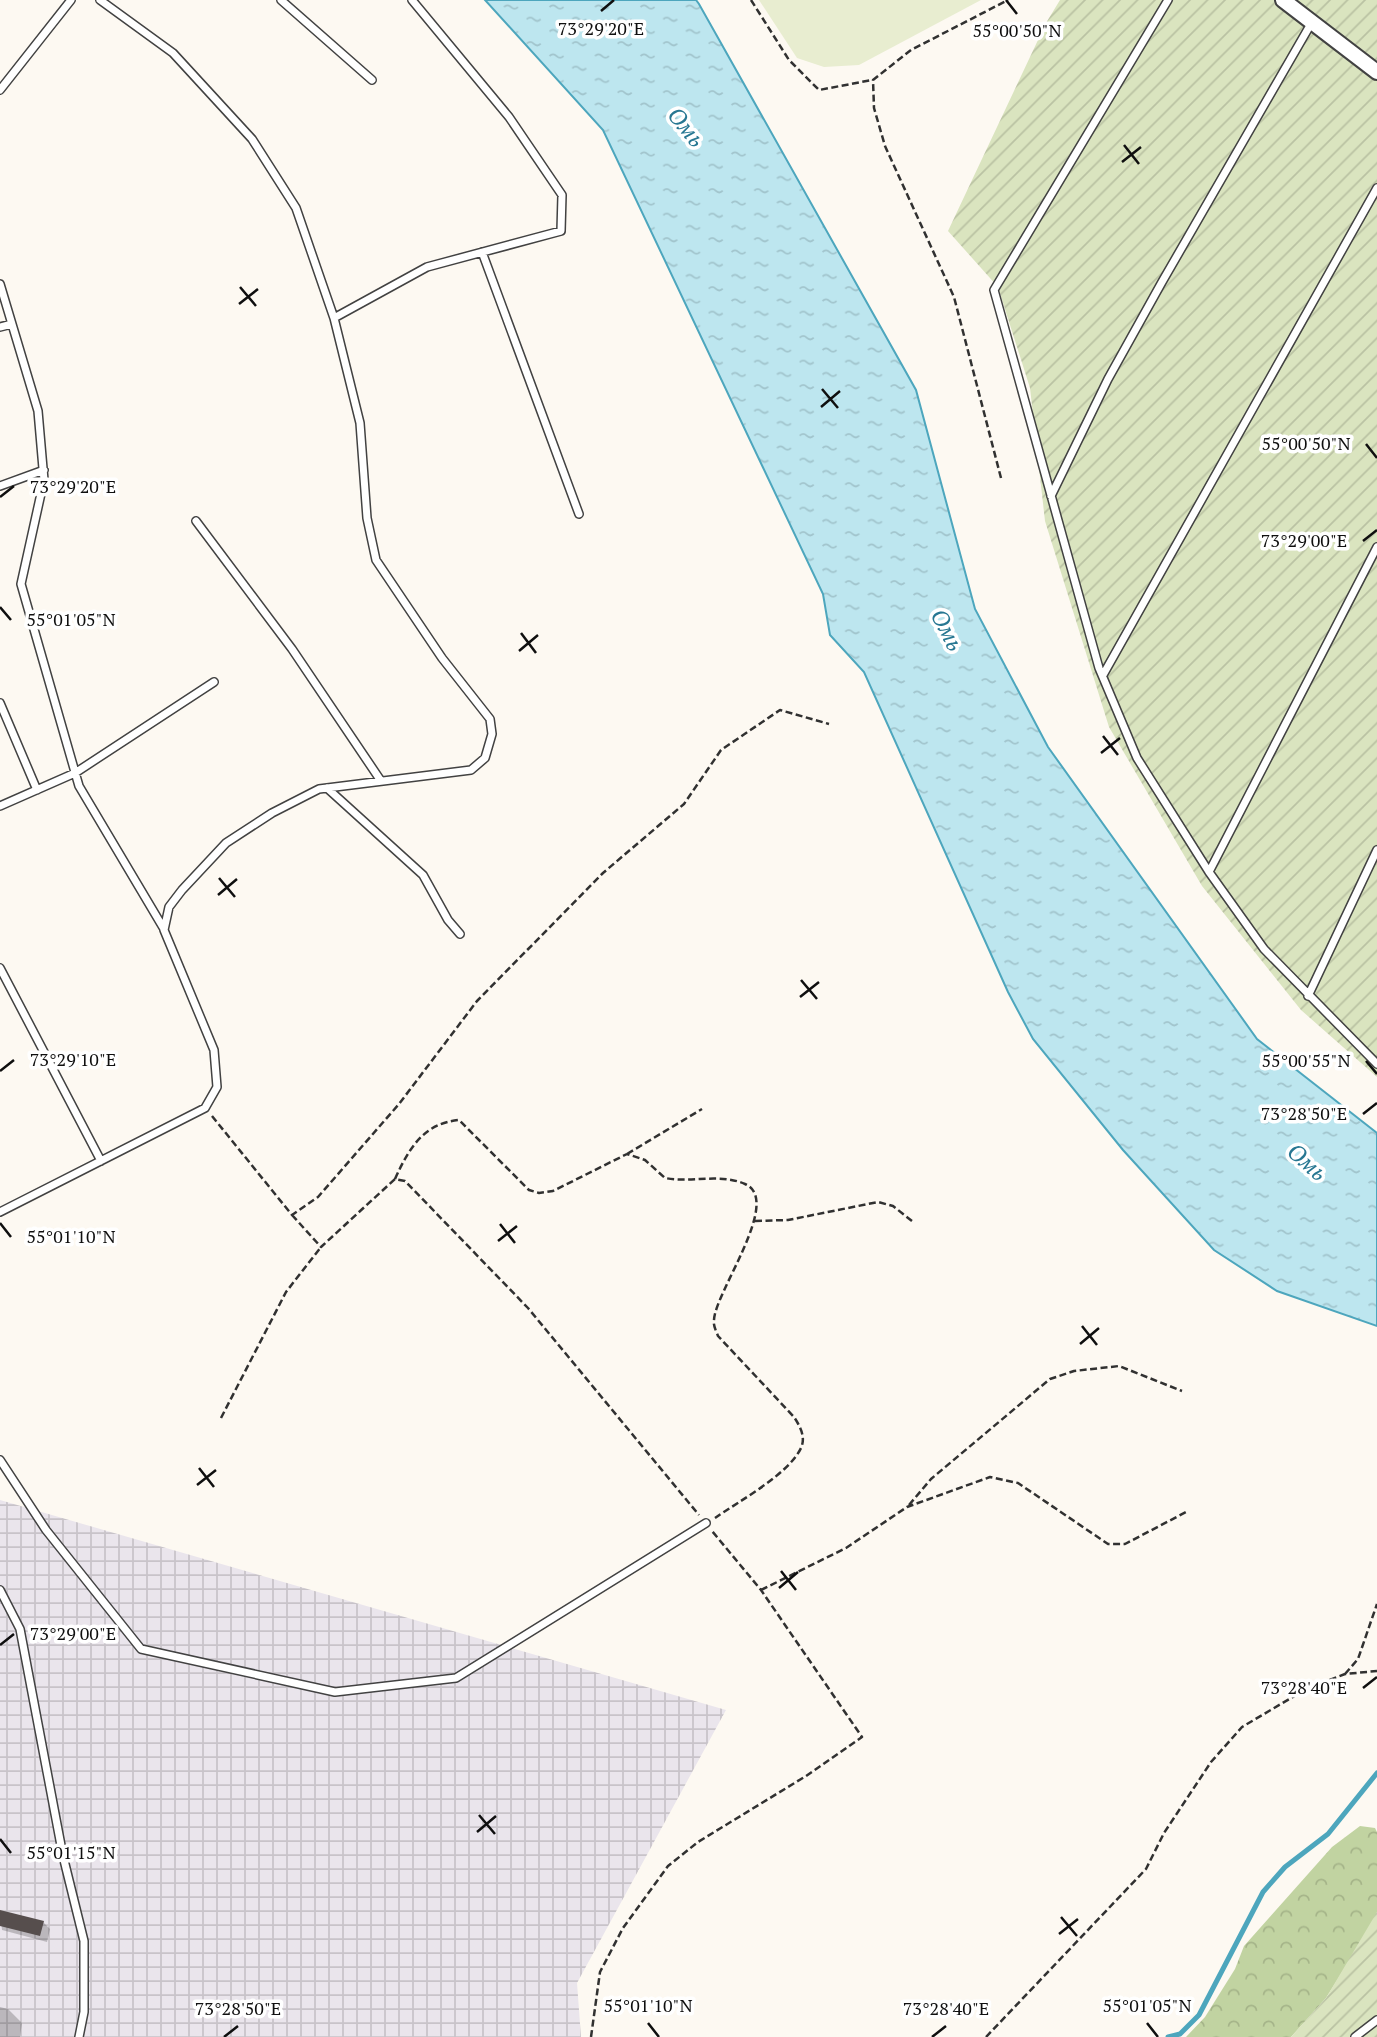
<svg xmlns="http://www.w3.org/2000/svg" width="1377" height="2037" font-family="'PT Serif',serif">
<defs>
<pattern id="industrial-grid" width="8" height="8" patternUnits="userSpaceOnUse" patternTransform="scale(1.75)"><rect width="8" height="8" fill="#eae5ec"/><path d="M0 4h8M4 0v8" fill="none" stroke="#c8c3c9"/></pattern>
<pattern id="forest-crowns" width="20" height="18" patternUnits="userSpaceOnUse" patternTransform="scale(1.75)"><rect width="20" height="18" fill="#c1d3a1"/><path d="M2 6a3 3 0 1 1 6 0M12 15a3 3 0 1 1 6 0" fill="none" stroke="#a5b489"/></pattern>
<pattern id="garden-furrows" width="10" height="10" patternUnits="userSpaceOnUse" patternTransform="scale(1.75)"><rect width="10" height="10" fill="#dae4bf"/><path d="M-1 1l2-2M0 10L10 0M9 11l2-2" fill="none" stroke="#bac2a3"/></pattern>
<pattern id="water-ripples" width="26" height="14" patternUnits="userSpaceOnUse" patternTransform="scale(1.75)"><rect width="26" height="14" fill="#bde6ef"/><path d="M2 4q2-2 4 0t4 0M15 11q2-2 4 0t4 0" fill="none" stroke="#a1c4cc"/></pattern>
</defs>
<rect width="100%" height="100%" fill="#fdf9f2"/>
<path fill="url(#industrial-grid)" d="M0 1500 726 1710 577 1983 581 2037H0Z"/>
<path fill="url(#forest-crowns)" d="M1360 1826 1375 1828 1377 1832V1912L1374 1921 1326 1998 1291 2037H1186L1205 2017 1235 1969 1244 1946 1332 1847Z"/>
<path fill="url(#garden-furrows)" d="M1060 0H1377V1077L1301 1010 1202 886 1109 727 1045 521 1030 388 998 287 948 231 1046 23Z
M1377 1912V2037H1291L1326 1998Z"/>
<path fill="#e8edd0" d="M759 0H981L859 65 824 67 797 58Z"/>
<path fill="url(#water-ripples)" stroke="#4da6bd" stroke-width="2" d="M485 0H696L699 4 916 390 975 609 1048 747 1257 1039 1377 1133V1326L1277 1291 1214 1250 1123 1150 1033 1039 1008 992 864 672 830 635 823 594 603 130Z"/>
<path fill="#0003" d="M0 1912 43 1922 50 1929 47 1942 2 1930Z
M0 2007 8 2009 22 2023 20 2037H0Z"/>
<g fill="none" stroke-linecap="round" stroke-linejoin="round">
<path stroke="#4da6bd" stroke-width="5" d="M1168 2037 1180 2034 1199 2015 1263 1892 1285 1867 1328 1834 1377 1773"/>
</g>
<path fill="#564e4d" d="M0 1910 44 1921 40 1936 0 1926Z"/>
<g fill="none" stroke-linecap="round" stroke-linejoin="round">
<defs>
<path id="lane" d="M100 0 173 53 252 139 296 208 334 318
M281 0 372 80
M1168 0 994 290 1099 668 1137 758 1209 872 1264 949 1377 1064
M0 90 71 0
M482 252 579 514
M0 284 38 411 44 480 21 584 79 786 164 929
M0 327 12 324
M0 486 44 470
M1051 496 1108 379 1162 282 1312 22
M196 521 292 649 381 781
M1103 675 1377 188
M0 703 37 790
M327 788 423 875 448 920 460 934
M0 806 75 773 214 682
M1209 872 1377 547
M0 968 101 1161
M1308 996 1377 850
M0 1212 205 1108 217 1087 214 1050 164 930 169 907 182 890 226 843 272 813 319 789 471 770 485 758 492 734 490 719 442 658 376 560 367 518 360 423 334 318 427 267 561 231 562 195 509 117 412 0
M0 1460 46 1530 141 1649 335 1692 456 1678 706 1523
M0 1590 20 1629 63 1856 84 1941V2012L79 2037
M1355 2037 1377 2020"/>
<path id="street" d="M1283 0 1377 72"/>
</defs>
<use href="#lane" stroke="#424242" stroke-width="10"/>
<use href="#street" stroke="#424242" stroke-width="18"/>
<path stroke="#313131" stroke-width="2.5" stroke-dasharray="7 3.5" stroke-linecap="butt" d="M751 0 789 60 819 90 872 80
M1001 478 954 297 885 146 874 108 873 80 911 50 1008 0
M212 1116 292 1215 318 1197 399 1104 477 1001 603 873 684 804 721 750 780 710 829 724
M627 1154 702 1109
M395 1179C409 1148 424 1123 459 1120L529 1190 539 1193 553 1191 627 1154 645 1160 665 1178C691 1183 720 1173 745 1184 783 1200 715 1292 714 1320 713 1325 716 1331 718 1336L794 1417C800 1426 806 1437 801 1448 788 1475 739 1501 715 1518
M292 1215 321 1247 395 1179 405 1181 528 1308 699 1515
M755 1221 788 1220 878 1202 893 1206 912 1221
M221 1418 286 1292 321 1247
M909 1505 931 1479 1050 1379 1074 1371 1119 1366 1182 1391
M761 1590 846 1548 907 1507 990 1477 1018 1483 1108 1544H1125L1188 1511
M1345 1674 1358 1659 1377 1604
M591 2037 600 1972 623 1928 668 1866 698 1842 806 1776 862 1737 761 1590 712 1531
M986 2037 1146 1869 1164 1833 1211 1762 1242 1727 1308 1688 1345 1674 1377 1671"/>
<use href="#lane" stroke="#fff" stroke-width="7"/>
<use href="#street" stroke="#fff" stroke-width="14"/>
</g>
<path fill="none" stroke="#0f0f0f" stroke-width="2.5" d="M1006 0 1017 14M601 11 614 0M1124 145 1139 164M1122 162 1141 147M240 287 256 306M239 304 258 289M822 389 838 408M821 407 840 391M1366 444 1377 458M0 497 14 486M1363 541 1377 530M0 607 11 620M521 633 536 653M519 651 538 635M1103 736 1118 755M1101 753 1120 738M219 878 235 897M218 895 237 879M801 980 817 999M800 997 819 982M1366 1061 1377 1074M0 1071 14 1060M1363 1114 1377 1103M0 1223 11 1237M500 1224 515 1243M498 1241 517 1226M1082 1326 1097 1345M1080 1344 1099 1328M199 1468 214 1487M197 1485 216 1470M781 1571 796 1590M779 1588 798 1572M0 1645 14 1634M1363 1688 1377 1677M479 1815 495 1834M477 1832 496 1816M0 1839 11 1853M1061 1917 1077 1936M1059 1934 1078 1919M648 2023 659 2037M1147 2023 1158 2037M224 2037 238 2026M932 2037 946 2026"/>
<g text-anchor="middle" stroke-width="7" stroke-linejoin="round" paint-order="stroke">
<g font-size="23" font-style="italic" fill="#277792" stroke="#fff">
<text transform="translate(686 127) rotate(51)" y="8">Омь</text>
<text transform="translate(947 630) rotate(63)" y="8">Омь</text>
<text transform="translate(1307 1162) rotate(42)" y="8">Омь</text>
</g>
</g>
<g font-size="18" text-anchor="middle" fill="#0f0f0f" stroke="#fff" stroke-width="7" stroke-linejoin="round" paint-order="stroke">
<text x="601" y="35">73°29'20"E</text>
<text x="1017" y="37">55°00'50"N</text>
<text x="1306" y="450">55°00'50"N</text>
<text x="73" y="493">73°29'20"E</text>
<text x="1304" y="547">73°29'00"E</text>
<text x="71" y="626">55°01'05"N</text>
<text x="73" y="1066">73°29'10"E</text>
<text x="1306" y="1067">55°00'55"N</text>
<text x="1304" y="1120">73°28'50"E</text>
<text x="71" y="1243">55°01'10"N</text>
<text x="73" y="1640">73°29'00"E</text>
<text x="1304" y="1694">73°28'40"E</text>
<text x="71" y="1859">55°01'15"N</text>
<text x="648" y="2012">55°01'10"N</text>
<text x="1147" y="2012">55°01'05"N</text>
<text x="238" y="2015">73°28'50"E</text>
<text x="946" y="2015">73°28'40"E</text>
</g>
</svg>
